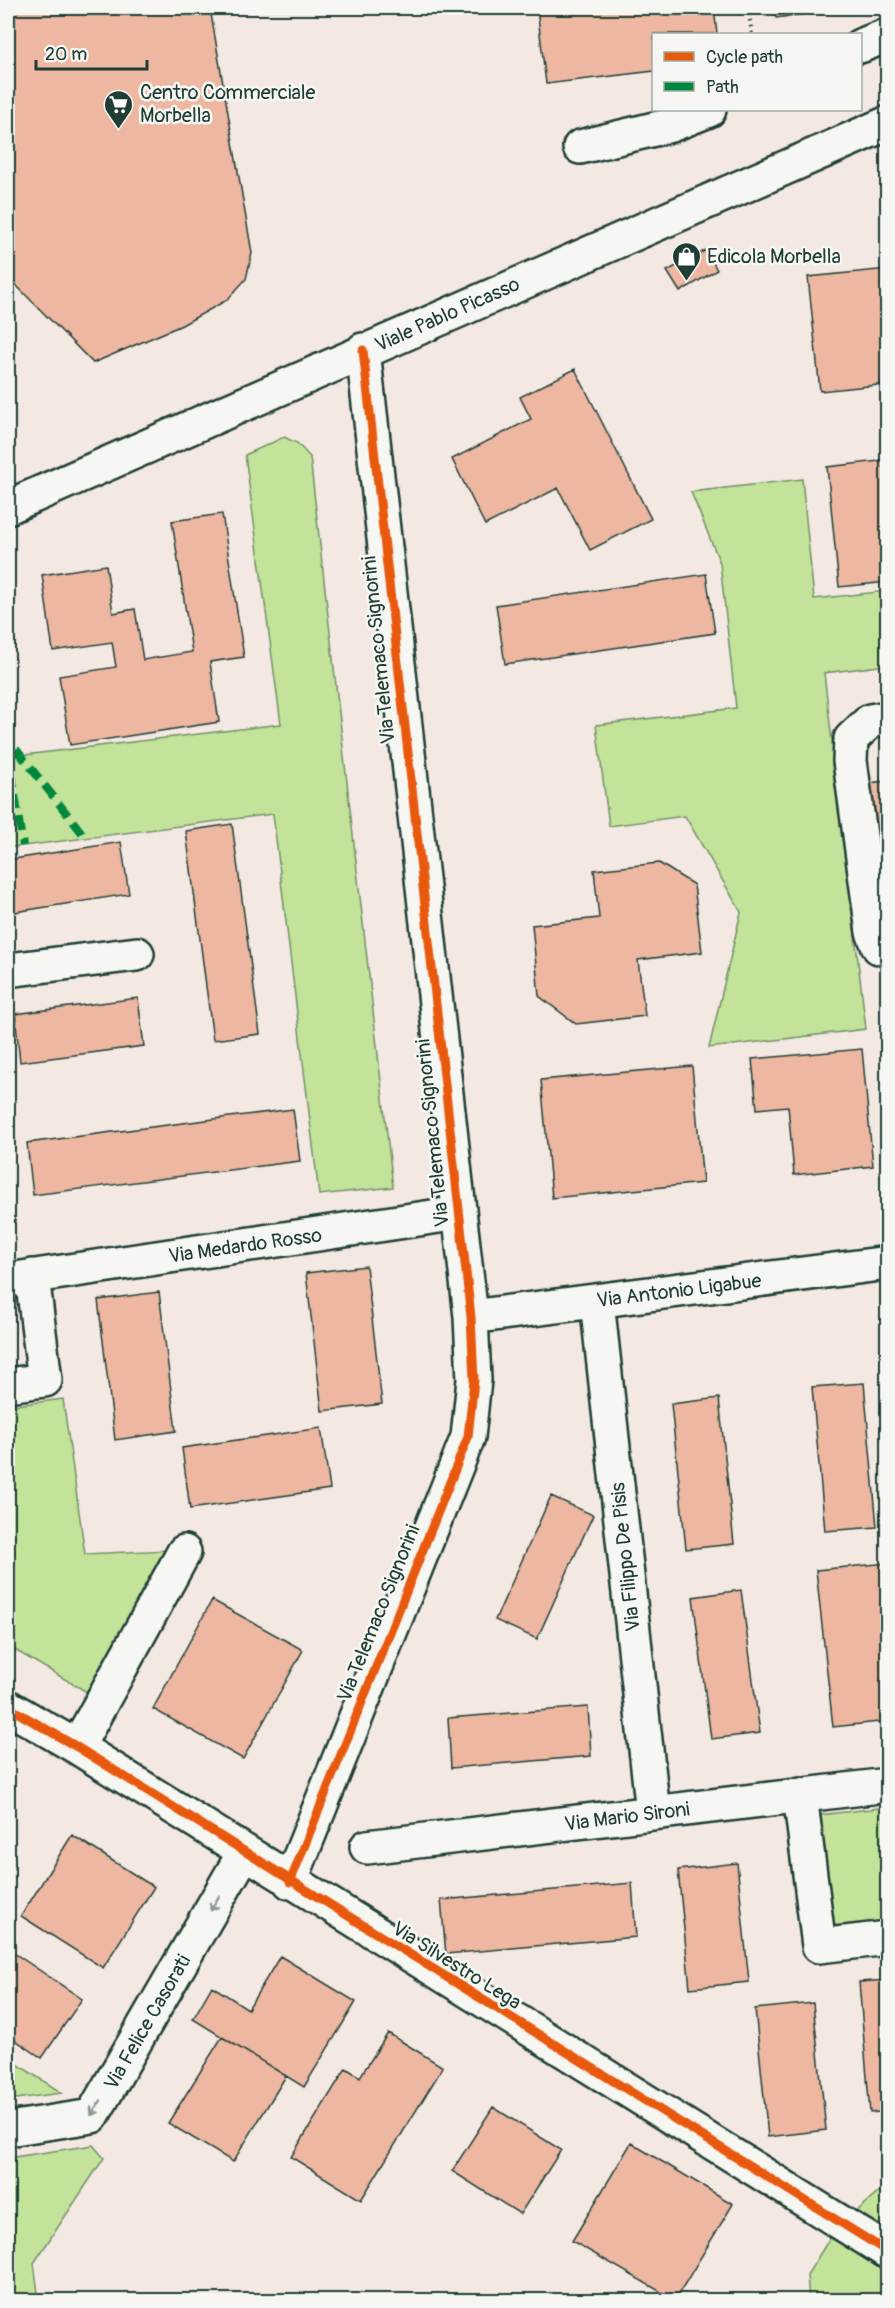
<svg xmlns="http://www.w3.org/2000/svg" width="895" height="2308" font-family="Pangolin,sans-serif">
<rect width="100%" height="100%" fill="#f4e9e2"/>
<filter id="ink" filterUnits="userSpaceOnUse"><feTurbulence type="fractalNoise" baseFrequency=".0167" numOctaves="2"/><feDisplacementMap in="SourceGraphic" scale="12" xChannelSelector="R" yChannelSelector="G"/><feConvolveMatrix kernelMatrix="1 2 1 2 8 2 1 2 1" color-interpolation-filters="sRGB"/></filter>
<g filter="url(#ink)">
<path fill="#c3e29a" stroke="#719067" stroke-width="1.5" d="M284 437 297 443 310 457 393 1187 319 1195 273 814 8 848V757L281 724 245 455Z
M802 479 814 599 887 591V665L824 673 866 1029 709 1048 741 912 685 816 609 826 596 725 736 708 720 563 691 492Z
M63 1399 85 1554 168 1550 92 1695 8 1646V1406Z
M887 1807V1920L831 1926 819 1815Z
M8 2058 62 2093 8 2100Z
M93 2145 104 2158 34 2263 39 2300H8V2158Z
M887 2185V2300H809L807 2275 834 2231Z"/>
<path fill="#edb7a2" stroke="#1f3d34" stroke-width="1.5" d="M8 8H210L252 253 246 279 227 300 182 325 93 363 8 277Z
M537 8H714L717 34H654V71L546 84Z
M774 8H852L776 18Z
M706 250 717 270 680 292 667 271Z
M888 269V384L820 391 808 277Z
M575 369 651 519 590 550 558 488 485 525 452 459 531 419 520 397Z
M888 460V582L839 587 827 467Z
M222 514 244 657 210 662 219 722 70 745 59 676 116 667 112 642 53 651 42 575 106 565 113 613 135 609 143 660 192 652 172 521Z
M706 574 715 633 505 664 496 605Z
M888 747V888L879 889 868 783 886 781 883 748Z
M232 824 260 1034 213 1040 186 831Z
M121 842 129 894 8 913V860Z
M659 863 694 885 702 952 638 960 645 1016 576 1024 539 996 532 925 599 918 594 870Z
M138 998 144 1046 20 1062 15 1014Z
M862 1049 873 1166 794 1175 788 1106 757 1109 752 1059Z
M692 1066 703 1183 552 1198 541 1080Z
M293 1109 300 1161 33 1195 27 1143Z
M366 1266 382 1404 322 1411 306 1273Z
M159 1292 176 1431 115 1440 98 1300Z
M864 1383 877 1527 825 1531 812 1387Z
M719 1398 734 1544 686 1549 671 1404Z
M321 1428 330 1489 190 1509 182 1448Z
M551 1496 593 1515 537 1639 495 1620Z
M888 1563V1721L833 1727 816 1570Z
M741 1590 760 1733 711 1739 693 1597Z
M212 1600 303 1650 243 1759 153 1709Z
M588 1707 591 1756 451 1768 448 1718Z
M72 1835 154 1887 103 1968 21 1916Z
M737 1863 749 1982 690 1988 678 1870Z
M632 1883 636 1937 446 1954 441 1900Z
M8 1949 82 1999 42 2058 8 2035V2026L11 2020 8 2018Z
M280 1956 356 2002 304 2087 193 2019 212 1986 248 2009Z
M888 1980V2111L870 2113 859 1982Z
M813 2003 826 2130 768 2137 755 2009Z
M388 2033 443 2067 361 2200 291 2157 346 2068 360 2077Z
M222 2037 286 2076 233 2162 168 2123Z
M493 2107 561 2150 520 2214 452 2171Z
M631 2143 733 2204 675 2300 572 2241Z"/>
<g fill="none" stroke-linecap="round" stroke-linejoin="round">
<defs>
<path id="minor" d="M860 46 888 35
M580 147 671 125 709 110
M8 507 888 123
M888 718 870 721 851 739 850 761 873 932 879 947 888 948
M8 970 137 954
M8 1280 459 1213
M597 1301 653 1813
M471 1317 888 1263
M8 1385 45 1380 32 1276
M8 1707 77 1747 888 2252
M77 1747 184 1552
M800 1795 819 1946 888 1938
M367 1847 888 1785
M290 1882 468 1437 474 1380 471 1317 363 350
M8 2129 92 2116 244 1853"/>
</defs>
<use href="#minor" stroke="#1f3d34" stroke-width="38"/>
<path stroke="#1f3d34" stroke-width="4" stroke-dasharray="1.5 4.5" stroke-linecap="butt" d="M748 8 752 34"/>
<use href="#minor" stroke="#f6f6f2" stroke-width="33"/>
<path stroke="#00873e" stroke-width="8" stroke-dasharray="15 8" stroke-linecap="butt" d="M16 749 86 838
M8 750 23 846"/>
<defs>
<path id="cycleway" d="M8 1707 77 1747 888 2252
M290 1882 468 1437 474 1380 471 1317 363 350"/>
</defs>
<use href="#cycleway" stroke="#f6f6f2" stroke-width="13"/>
<use href="#cycleway" stroke="#e8590c" stroke-width="9"/>
</g>
<defs><path id="oneway-shaft" d="M-6 0H5M1.5-3L5.5 0L1.5 3" fill="none" stroke-width="1.6" stroke-linecap="round" stroke-linejoin="round" transform="scale(1.5)"/></defs>
<g stroke="#8a9a93">
<use href="#oneway-shaft" transform="translate(215 1903) rotate(120)"/>
<use href="#oneway-shaft" transform="translate(96 2108) rotate(124)"/>
</g>
</g>
<defs>
<symbol id="supermarket-pin" viewBox="-11 -11 22 30"><path d="M0 17L-7.5 6A9.5 9.5 0 1 1 7.5 6Z" fill="#1f3d34" stroke="#f6f6f2"/><path d="M-6-5.5h2.5l.6 2H6L4.5 2H-2.5L-4.4-4H-6ZM-1.5 3.2a1.3 1.3 0 1 0 .1 0ZM3 3.2a1.3 1.3 0 1 0 .1 0Z" fill="#fff"/></symbol>
<symbol id="shop-pin" viewBox="-11 -11 22 30"><path d="M0 17L-7.5 6A9.5 9.5 0 1 1 7.5 6Z" fill="#1f3d34" stroke="#f6f6f2"/><path d="M-5-2.5h2.3a2.7 3.5 0 0 1 5.4 0H5L5.5 6h-11ZM-1.5-2.5h3a1.5 2.3 0 0 0-3 0Z" fill="#fff"/></symbol>
</defs>
<g fill-rule="evenodd">
<use href="#supermarket-pin" x="102" y="88" width="33" height="45"/>
<use href="#shop-pin" x="670" y="240" width="33" height="45"/>
</g>
<g text-anchor="middle" stroke-width="5" stroke-linejoin="round" paint-order="stroke">
<g font-size="20" fill="#1f3d34" stroke="#f6f6f2" text-anchor="start">
<text x="140" y="99">Centro Commerciale<tspan x="140" dy="23">Morbella</tspan></text>
<text x="707" y="263">Edicola Morbella</text>
</g>
<g font-size="20" fill="#1f3d34" stroke="#f6f6f2">
<text transform="translate(447 314) rotate(-24)" y="7">Viale Pablo Picasso</text>
<text transform="translate(378 650) rotate(-96)" y="7">Via Telemaco Signorini</text>
<text transform="translate(432 1133) rotate(-96)" y="7">Via Telemaco Signorini</text>
<text transform="translate(245 1245) rotate(-8)" y="7">Via Medardo Rosso</text>
<text transform="translate(679 1290) rotate(-7)" y="7">Via Antonio Ligabue</text>
<text transform="translate(625 1557) rotate(-96)" y="7">Via Filippo De Pisis</text>
<text transform="translate(378 1613) rotate(-68)" y="7">Via Telemaco Signorini</text>
<text transform="translate(627 1816) rotate(-7)" y="7">Via Mario Sironi</text>
<text transform="translate(457 1965) rotate(32)" y="7">Via Silvestro Lega</text>
<text transform="translate(147 2022) rotate(-60)" y="7">Via Felice Casorati</text>
</g>
</g>
<rect width="895" height="2308" fill="none" stroke="#f6f6f2" stroke-width="30"/>
<rect x="15" y="15" width="865" height="2278" fill="none" stroke="#1f3d34" stroke-width="2" filter="url(#ink)"/>
<rect x="652" y="33" width="210" height="78" fill="#f6f6f2" stroke="#a0aca6" stroke-width="1.5"/>
<rect x="664" y="52" width="30" height="9" fill="#e8590c" stroke="#a0aca6" stroke-width="1.5"/>
<text x="706" y="63" font-size="18" fill="#1f3d34">Cycle path</text>
<rect x="664" y="82" width="30" height="9" fill="#00873e" stroke="#a0aca6" stroke-width="1.5"/>
<text x="706" y="93" font-size="18" fill="#1f3d34">Path</text>
<path d="M36 60v9h111v-9" fill="none" stroke="#1f3d34" stroke-width="3"/>
<text x="45" y="60" font-size="18" fill="#1f3d34" stroke="#f6f6f2" stroke-width="4.5" paint-order="stroke">20 m</text>
</svg>
